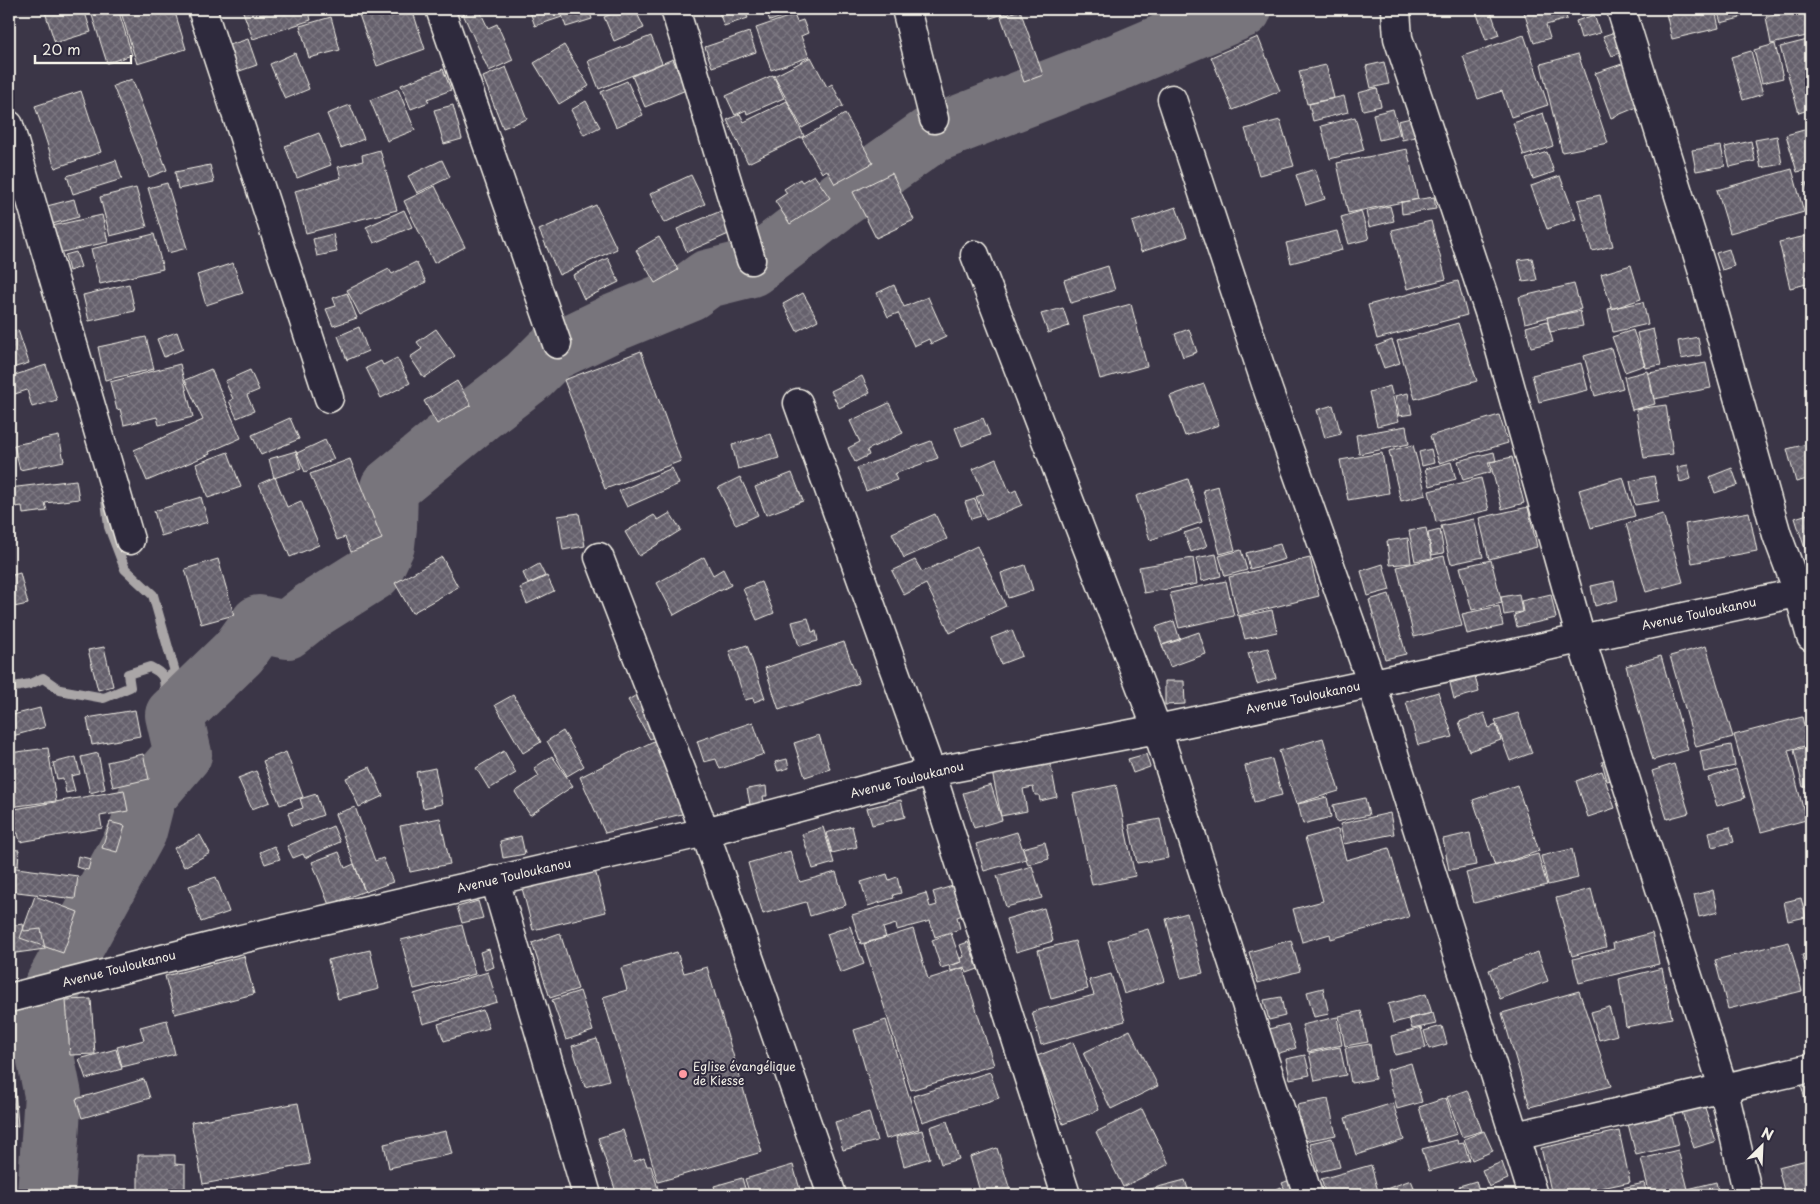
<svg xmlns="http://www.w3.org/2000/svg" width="1820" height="1204" font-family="'Playpen Sans',sans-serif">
<defs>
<pattern id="building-cross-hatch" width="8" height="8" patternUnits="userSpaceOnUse" patternTransform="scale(1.25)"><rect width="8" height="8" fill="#65616c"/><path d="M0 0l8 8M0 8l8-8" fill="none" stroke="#7c7881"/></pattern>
</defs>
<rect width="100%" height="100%" fill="#3b3647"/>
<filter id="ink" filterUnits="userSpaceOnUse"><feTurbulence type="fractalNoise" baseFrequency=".02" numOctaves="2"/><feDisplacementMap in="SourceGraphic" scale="10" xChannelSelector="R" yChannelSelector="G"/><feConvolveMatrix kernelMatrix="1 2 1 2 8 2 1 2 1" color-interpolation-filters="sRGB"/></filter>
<g filter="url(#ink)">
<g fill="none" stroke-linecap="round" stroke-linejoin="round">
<path stroke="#aaa6a7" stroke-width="10" d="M106 500 109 527 125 569 153 595 175 672 165 679
M9 688 30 684 43 678 60 690 104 698 130 687 128 674 150 667C167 675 164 680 165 696 166 701 168 707 169 712L174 715"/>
<path stroke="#78747b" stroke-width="58" d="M46 1195 53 1095 37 1016 138 831 147 796 183 754 174 715 239 652 259 624 287 630 311 611 373 572 386 545 388 527 389 488 479 414 527 377 551 353 611 324 689 292 707 279 751 268 841 199 931 135 1121 61 1243 9"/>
</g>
<path fill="url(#building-cross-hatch)" stroke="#f4f1e8" d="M44 9H84L91 32 55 43Z
M90 9H118L132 55 107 63Z
M120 9H174L186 49 137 64Z
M242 9H308L311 20 253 39Z
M357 9H412L425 49 377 66Z
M476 9H479L488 28 497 24 513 60 489 71 463 14Z
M529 9H559L562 17 535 26Z
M560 9H589L592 19 566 27Z
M623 9H635L644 28 614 41 604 17Z
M731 9H744L748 18 724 26 719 12Z
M765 9H788L790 14 770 21Z
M988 9H1019L991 18Z
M1217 9H1236V11L1217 12Z
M1483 9H1490L1499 35 1486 40 1476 11Z
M1523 9H1564L1567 19 1546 25 1550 38 1534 43Z
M1578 9H1592L1582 15Z
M1665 9H1715L1719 28 1672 39Z
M1717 9H1737L1740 18 1721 23Z
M1745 9H1769L1747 14Z
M1811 9V35L1771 44 1766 17Z
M1020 10 1043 75 1024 82 1001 17Z
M794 15 797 22 803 20 808 33 801 36 809 57 771 70 756 28Z
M1594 15 1600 33 1581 38 1576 21Z
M331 17 340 50 309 58 300 26Z
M749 32 756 52 712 67 705 47Z
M1615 32 1623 52 1612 56 1603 36Z
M1524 35 1548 105 1511 117 1502 91 1478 99 1463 56Z
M651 36 662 63 599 89 588 61Z
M1258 37 1280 91 1233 110 1211 57Z
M248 39 257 65 228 75 220 48Z
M1811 39V109L1799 113 1780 47Z
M1775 44 1783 78 1762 83 1754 50Z
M564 45 589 86 559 104 534 63Z
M1751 51 1763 94 1743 100 1731 57Z
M295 53 309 89 285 99 270 64Z
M1578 54 1608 143 1562 152 1541 64Z
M811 57 827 87 832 84 843 106 802 128 774 76Z
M673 59 686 90 645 107 632 76Z
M1384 62 1389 84 1371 88 1366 66Z
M1625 63 1642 105 1611 118 1595 73Z
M1326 65 1334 98 1307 104 1299 71Z
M506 67 527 119 503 128 483 77Z
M443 69 451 90 427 99 429 102 411 109 401 85Z
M773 75 784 98 747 114 746 110 735 115 726 96Z
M132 79 167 170 149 177 113 86Z
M627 81 643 115 616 127 601 92Z
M1377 88 1381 106 1363 110 1358 93Z
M398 89 415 130 387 141 370 100Z
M81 91 101 152 55 168 35 106Z
M1344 96 1348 112 1313 121 1309 104Z
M586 101 600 127 584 135 571 110Z
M787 101 804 136 748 163 727 120 740 114 744 122Z
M350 105 364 139 341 148 327 114Z
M453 105 462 139 444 144 434 110Z
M1393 109 1400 135 1379 140 1373 114Z
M1543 113 1553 146 1524 156 1513 123Z
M845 114 873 163 835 184 827 170 822 173 802 138Z
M1355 117 1364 150 1330 159 1321 126Z
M1411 118 1415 137 1402 140 1398 121Z
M1280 120 1294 166 1259 175 1245 129Z
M1811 128V169L1797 172 1786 135Z
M319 133 331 165 297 178 285 146Z
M1777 136 1782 164 1761 168 1755 140Z
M1751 141 1755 161 1730 167 1725 147Z
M1721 146 1725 166 1696 171 1692 150Z
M1407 149 1418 199 1348 213 1337 163Z
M380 150 397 210 306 233 295 191 341 178 338 167 363 161 362 155Z
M1547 152 1554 172 1533 179 1526 159Z
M116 160 122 179 73 194 67 176Z
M442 160 450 177 417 193 408 176Z
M210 165 214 182 178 189 175 172Z
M1315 169 1325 199 1306 205 1296 175Z
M1792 169 1804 212 1730 233 1717 190Z
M892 173 914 220 876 238 853 192Z
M691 175 705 204 664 223 650 194Z
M814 175 830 198 790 224 775 201 787 193 784 189 800 179 802 182Z
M1560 176 1576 219 1547 229 1531 186Z
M1811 182V200L1806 183Z
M167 183 187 248 168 253 148 188Z
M435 186 465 247 434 263 404 201Z
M136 188 147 227 110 236 100 197Z
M1600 195 1613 246 1592 251 1578 200Z
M1434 197 1436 209 1402 214 1401 202Z
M74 199 79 217 52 224 47 206Z
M596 205 617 249 559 275 539 230Z
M1390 206 1394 221 1369 227 1366 211Z
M1176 207 1187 237 1141 252 1132 222Z
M404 210 412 227 374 243 366 227Z
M721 211 731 233 687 252 677 229Z
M1361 211 1369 239 1349 244 1341 217Z
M102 215 108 242 58 253 52 226Z
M1431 221 1446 279 1407 289 1392 230Z
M1337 231 1342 250 1291 263 1286 243Z
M154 234 163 269 100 284 91 249Z
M333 234 337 252 317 256 313 239Z
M1811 235V283L1790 288 1779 242Z
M659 237 678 270 655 283 636 250Z
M1729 249 1734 266 1722 270 1716 253Z
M76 252 81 267 69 271 65 255Z
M608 258 619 282 584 299 573 275Z
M1532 258 1537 280 1523 282 1518 260Z
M416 262 426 282 360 315 347 290 389 269 392 274Z
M233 263 243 293 206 305 197 275Z
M1631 265 1641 299 1612 309 1601 274Z
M1108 266 1115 290 1071 303 1064 280Z
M1458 281 1467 315 1377 339 1368 305Z
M129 284 135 311 89 321 83 295Z
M1574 284 1581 309 1525 323 1519 297Z
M894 285 904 307 928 297 946 337 931 344 929 339 914 346 898 313 888 317 877 293Z
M347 293 357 318 333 326 326 309 336 306 333 298Z
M803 293 818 320 797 331 783 304Z
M1643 302 1648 324 1613 332 1608 309Z
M1131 304 1147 366 1100 379 1083 317Z
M1063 308 1069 326 1048 333 1041 314Z
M1580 311 1583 326 1550 332 1547 317Z
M1547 321 1553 342 1531 347 1526 327Z
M1458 323 1477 381 1415 399 1397 341Z
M359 327 368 351 347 360 338 336Z
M436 329 455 356 424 378 410 357 422 349 417 342Z
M1189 329 1197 352 1183 357 1175 334Z
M1653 329 1661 365 1645 368 1637 333Z
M18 330 29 363 9 369V333Z
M1633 330 1645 365 1625 372 1612 337Z
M177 332 183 349 164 357 157 339Z
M146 337 154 369 105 380 98 347Z
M1698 337 1701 355 1681 359 1678 341Z
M1392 340 1400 363 1384 368 1376 346Z
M1611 348 1623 388 1595 396 1584 356Z
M641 351 681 461 605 489 564 380Z
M397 358 410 383 381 398 366 368 381 361 383 365Z
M1581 363 1588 390 1539 402 1532 375Z
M1706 363 1711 388 1654 399 1649 373Z
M180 364 193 417 159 425 157 417 124 425 120 409 117 410 110 382Z
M46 365 57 400 32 407 27 390 9 396V377Z
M211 369 241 438 209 452 210 454 147 481 134 450 203 420 185 380Z
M250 370 259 390 247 395 254 411 237 418 229 401 233 399 225 381Z
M1647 371 1655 404 1632 410 1624 377Z
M862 376 870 393 839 408 831 391Z
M457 381 471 405 437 424 424 401Z
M1204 384 1219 425 1185 436 1170 396Z
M1390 386 1399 421 1377 426 1369 392Z
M1408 393 1412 414 1399 416 1395 396Z
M889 403 903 433 867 450 869 455 855 462 848 448 860 442 850 421Z
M1333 405 1341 434 1325 438 1317 410Z
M1666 405 1673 454 1644 458 1636 409Z
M1499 415 1508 443 1439 463 1430 436Z
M290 418 299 439 261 455 252 435Z
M983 418 990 435 962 446 955 428Z
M1406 426 1409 444 1359 454 1356 435Z
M771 434 779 458 738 469 732 445Z
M59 436 64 461 20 470 14 445Z
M325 440 334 459 305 472 297 453Z
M931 441 938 458 894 474 897 480 866 491 857 468Z
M1811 443V478L1796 482 1787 449Z
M1413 445 1426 495 1401 501 1389 451Z
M1431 449 1434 463 1422 466 1419 452Z
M296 451 301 469 274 478 269 459Z
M228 452 241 487 208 498 196 464Z
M1494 452 1496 461 1488 462 1491 472 1463 480 1458 461Z
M1382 453 1389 493 1348 500 1340 460Z
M1512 457 1524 503 1502 509 1490 462Z
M350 459 382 539 351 552 345 537 337 540 310 474Z
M996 459 1010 493 1016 490 1022 505 986 520 976 497 984 494 973 469Z
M1451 462 1456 479 1430 486 1425 469Z
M1688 465 1691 479 1680 482 1677 467Z
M672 468 679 484 627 507 619 491Z
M1732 468 1738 485 1715 493 1709 477Z
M792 473 803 501 766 515 755 487Z
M1654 476 1659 501 1635 505 1630 481Z
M275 477 287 507 301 501 319 545 290 557 259 484Z
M740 477 758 515 736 525 718 488Z
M1623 477 1635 516 1591 528 1579 490Z
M1481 478 1489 510 1436 522 1429 491Z
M1188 479 1202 522 1150 540 1136 496Z
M76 480 79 499 45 503 47 511 23 514 22 506 9 508V488Z
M1218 486 1235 550 1220 554 1203 490Z
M201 497 208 522 161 536 154 511Z
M975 499 981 516 971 519 965 502Z
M1528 507 1537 547 1489 559 1479 518Z
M1749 512 1757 551 1692 563 1685 524Z
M579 513 585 546 563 550 558 516Z
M670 513 681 530 639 556 625 532 654 515 658 520Z
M1811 513V550L1806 552 1795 518Z
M935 514 947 539 904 558 892 533Z
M1663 514 1683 582 1646 592 1626 524Z
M1474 519 1483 557 1451 564 1441 526Z
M1200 528 1207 546 1191 552 1184 533Z
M1426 528 1432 558 1415 561 1409 531Z
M1440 530 1444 553 1432 555 1428 533Z
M1408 538 1411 563 1390 565 1387 541Z
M1280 544 1285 559 1250 569 1246 553Z
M977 546 1006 606 950 633 926 584 904 595 892 571 915 560 922 572Z
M1241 550 1247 570 1225 576 1219 556Z
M1216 554 1221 576 1202 581 1196 558Z
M1444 556 1462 626 1414 637 1397 567Z
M442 557 458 587 412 613 395 583Z
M704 557 713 575 723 569 731 585 720 591 719 590 674 615 657 583Z
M1193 558 1197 584 1144 593 1139 567Z
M1310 558 1319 596 1238 616 1229 577Z
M218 559 234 615 201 624 185 569Z
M1491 560 1502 603 1472 610 1460 567Z
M539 564 545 576 528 584 523 573Z
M1383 564 1390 590 1368 596 1361 571Z
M1025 565 1033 590 1008 598 1001 573Z
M20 573 28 604 9 608V576Z
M547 576 554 591 527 604 520 588Z
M1226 581 1234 616 1179 628 1170 593Z
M1614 581 1618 600 1595 606 1591 586Z
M761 582 774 613 757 620 743 589Z
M1389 594 1406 654 1385 659 1369 600Z
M1519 594 1522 612 1504 615 1501 597Z
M1551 594 1556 618 1517 627 1514 615 1523 612 1521 601Z
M1499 606 1503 626 1467 634 1462 614Z
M1272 610 1277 632 1245 639 1239 617Z
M808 618 812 632 816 631 818 641 799 646 792 622Z
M1174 621 1180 640 1162 645 1156 627Z
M1012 630 1022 656 1001 664 991 638Z
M1199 632 1206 654 1170 667 1162 645Z
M844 642 859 683 779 710 765 668Z
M747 645 765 698 754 702 753 698 745 700 729 651Z
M1706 646 1733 737 1696 747 1670 656Z
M104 647 113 686 98 690 88 650Z
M1268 648 1276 678 1257 684 1248 653Z
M1661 656 1688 750 1653 760 1626 666Z
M1475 676 1479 692 1454 699 1450 683Z
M1165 681H1184L1185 704 1165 705Z
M642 692 664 731 650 739 628 700Z
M1438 692 1453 737 1418 745 1406 702Z
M513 695 541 742 523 753 495 705Z
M40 708 45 727 9 737V716Z
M135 710 140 736 92 745 87 718Z
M1484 713 1489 728 1496 725 1501 740 1469 751 1459 722Z
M1518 713 1532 753 1510 761 1495 720Z
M1802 717 1809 745 1788 750 1806 820 1761 832 1734 735Z
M753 722 764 754 720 769 716 759 704 762 697 741Z
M563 731 584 766 567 776 547 741Z
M819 735 830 769 805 777 794 743Z
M1323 738 1339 791 1296 804 1279 751Z
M658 739 686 813 605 833 580 777Z
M1731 745 1735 766 1704 772 1700 751Z
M1811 746V785L1803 787 1794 750Z
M48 748 56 801 9 807V753Z
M504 751 516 773 489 789 476 768Z
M1048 751 1057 797 1040 801 1039 795H1035L1033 787 1023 789 1027 811 1001 816 990 762Z
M286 752 303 797 280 805 263 761Z
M98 753 105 789 90 793 81 757Z
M143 754 149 779 113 787 107 762Z
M1146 754 1150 767 1133 773 1128 759Z
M552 756 573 786 530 815 515 792 539 776 534 768Z
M76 757 80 774 71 776 75 791 66 793 63 778 57 779 53 763Z
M1624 757 1628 776 1607 781 1602 762Z
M787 759 789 768 778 771 775 762Z
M1272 759 1282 795 1254 802 1245 766Z
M1674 764 1689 813 1667 819 1652 771Z
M370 767 383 796 359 807 346 778Z
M435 768 442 804 423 808 416 772Z
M1736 769 1745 798 1717 806 1708 778Z
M256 771 270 802 252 809 238 778Z
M1602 771 1615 808 1588 817 1576 781Z
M991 785 1002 820 974 828 963 793Z
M1116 785 1135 876 1092 885 1073 794Z
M1517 785 1539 851 1495 866 1473 800Z
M766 786 767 796H763L764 802 755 804 756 815 743 817 741 806 750 804 747 789Z
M124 790 128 811 100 816 102 828 20 842 18 833 9 834V810Z
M316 794 323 815 292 826 288 813 303 808 300 799Z
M1327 797 1331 817 1303 824 1298 804Z
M1365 798 1369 815 1336 822 1333 805Z
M901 800 905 817 872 825 867 808Z
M355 807 375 861 383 858 393 882 365 892 335 814Z
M1390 813 1394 834 1344 844 1340 824Z
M440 818 450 864 410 872 400 826Z
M1160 819 1168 858 1137 863 1129 825Z
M110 822 125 826 117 852 102 848Z
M333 826 340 842 305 858 303 854 293 858 287 846Z
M852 826 857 847 832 853 826 833Z
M823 827 834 863 813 869 802 834Z
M1730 827 1734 842 1712 847 1709 832Z
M1338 829 1346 860 1389 848 1409 917 1331 939 1330 934 1302 942 1293 909 1323 901 1305 838Z
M1017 832 1026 859 984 871 976 844Z
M1470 833 1476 865 1449 870 1443 839Z
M200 835 210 853 184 867 174 848Z
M521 836 525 854 503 858 500 841Z
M1045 842 1049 859 1028 865 1023 848Z
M274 846 280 859 265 864 260 852Z
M9 849 19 850 18 866 9 865Z
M1572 849 1578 878 1548 885 1541 856Z
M790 851 800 882 836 872 846 905 810 916 806 902 763 914 748 863Z
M339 852 345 868 354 864 365 891 329 905 312 862Z
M1538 854 1547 885 1474 903 1466 873Z
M78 856 91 859 88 870 76 867Z
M1032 866 1042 898 1006 907 997 876Z
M9 867 78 876 75 899 9 891Z
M595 870 606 912 533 930 522 888Z
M887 874 889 880 897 877 901 893 893 895 894 898 868 906 861 882Z
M216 877 229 912 201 922 189 886Z
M956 885 965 914 957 917 960 929 935 937 930 921 897 930 896 924 883 928 886 937 861 944 852 915 926 893 930 907 937 905 933 892Z
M1591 889 1606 947 1572 956 1556 898Z
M1713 890 1718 912 1699 917 1694 895Z
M35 896 78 912 63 953 20 938Z
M1801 898 1806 917 1788 921 1784 902Z
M478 901 483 918 462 923 457 907Z
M1044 908 1053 941 1016 952 1006 919Z
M1187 913 1203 973 1181 978 1166 919Z
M23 924 24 931 41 929 45 949 9 954V926Z
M462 925 475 974 414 989 401 940Z
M850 926 864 964 840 973 827 934Z
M913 929 928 979 963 968 994 1065 911 1090 864 944Z
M1148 929 1165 981 1124 994 1108 941Z
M560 933 578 989 550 998 532 943Z
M951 933 961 962 941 968 932 940Z
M1652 933 1659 964 1579 983 1573 959 1614 949 1613 943Z
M1291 940 1300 971 1258 983 1249 952Z
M1075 941 1088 989 1051 999 1038 950Z
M968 942 978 969 967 973 965 967 951 971 949 966 962 962 960 958 964 957 960 945Z
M1789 942 1802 991 1728 1009 1715 960Z
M489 949 494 967 485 970 480 952Z
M370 950 379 989 338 999 328 960Z
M677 952 684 973 707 967 762 1152 658 1182 603 997 627 990 621 968Z
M1538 952 1548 981 1500 999 1489 970Z
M1811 952V983L1802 955Z
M244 956 254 994 175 1014 165 976Z
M1662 968 1672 1018 1626 1027 1619 979Z
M488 972 497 1002 423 1024 414 994Z
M1111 974 1125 1021 1041 1045 1032 1012 1094 995 1089 980Z
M1323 988 1329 1014 1314 1017 1307 992Z
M580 991 593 1031 566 1040 552 1000Z
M1579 991 1611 1086 1530 1107 1502 1013Z
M1426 994 1432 1013 1393 1023 1388 1004Z
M1281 997 1285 1016 1269 1020 1264 1000Z
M91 999 95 1054 70 1055 66 1000Z
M1609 1007 1617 1035 1599 1040 1591 1012Z
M483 1010 489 1028 444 1041 438 1024Z
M1361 1011 1368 1042 1345 1046 1339 1016Z
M1433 1013 1436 1024 1412 1029 1409 1018Z
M1337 1017 1342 1045 1308 1052 1302 1025Z
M167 1020 175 1054 122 1067 117 1047 144 1040 140 1027Z
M886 1020 919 1129 886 1139 854 1030Z
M1288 1024 1296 1048 1276 1054 1269 1029Z
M9 1026H10L18 1126 9 1127Z
M1442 1026 1447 1044 1429 1049 1424 1031Z
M1421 1028 1426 1048 1395 1055 1391 1036Z
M1130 1030 1158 1086 1111 1109 1083 1053Z
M597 1039 609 1080 585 1087 572 1046Z
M1073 1042 1099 1110 1063 1124 1037 1056Z
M1370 1044 1375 1079 1351 1083 1345 1048Z
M1340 1047 1346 1075 1315 1081 1309 1053Z
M116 1049 122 1069 86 1079 79 1059Z
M1305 1055 1310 1075 1290 1079 1286 1059Z
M1411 1063 1422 1102 1397 1109 1387 1070Z
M990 1072 999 1098 922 1122 913 1096Z
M1811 1077V1124L1800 1080Z
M144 1079 150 1098 82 1118 76 1099Z
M1467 1090 1482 1131 1462 1137 1447 1097Z
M1446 1098 1457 1134 1429 1142 1419 1107Z
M1328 1099 1336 1135 1305 1141 1297 1105Z
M1703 1102 1716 1141 1694 1148 1681 1109Z
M298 1103 310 1164 203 1184 191 1122Z
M1393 1103 1404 1140 1356 1155 1345 1118Z
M1142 1109 1169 1164 1123 1187 1096 1132Z
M869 1112 877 1141 843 1150 835 1122Z
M1671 1113 1679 1145 1636 1155 1628 1124Z
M947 1121 959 1159 941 1164 930 1127Z
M623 1130 633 1162 644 1158 647 1166H651L660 1195H617L598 1138Z
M922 1130 930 1158 904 1166 896 1137Z
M446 1131 452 1154 389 1168 384 1144Z
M1484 1131 1493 1151 1472 1160 1464 1139Z
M1619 1131 1630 1182 1569 1195H1552L1541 1148Z
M1332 1138 1340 1167 1318 1172 1310 1143Z
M1457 1140 1458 1144 1464 1143 1469 1160 1429 1171 1422 1149Z
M997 1148 1010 1190 994 1195H981L970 1157Z
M1678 1150 1688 1189 1716 1182 1719 1195H1650L1641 1159Z
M138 1155H175V1164L185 1165V1195H138Z
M1811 1159V1188L1785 1195 1778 1167Z
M1502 1162 1508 1179 1489 1187 1482 1170Z
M793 1165 801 1193 795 1195H750L745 1179Z
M1371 1165 1379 1195H1326L1321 1179Z
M1303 1175 1311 1195H1287L1282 1183Z
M742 1178 747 1195H717L714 1186Z
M1185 1180 1190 1195H1127Z
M1411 1180 1417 1195H1388L1386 1189Z
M1476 1181 1480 1195H1462L1459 1186Z
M1644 1183 1647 1195H1591Z
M1281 1187 1285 1195H1265Z
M706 1189 708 1195H694V1192Z
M1811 1191V1195H1792V1194Z
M228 1192 248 1193V1195H228Z"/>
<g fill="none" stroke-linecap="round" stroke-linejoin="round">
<defs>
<path id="minor" d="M202 9 329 398
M440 9 557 344
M675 9 751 260
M906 9 934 119
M1398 9 1396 10 1398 38 1492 321 1581 639 1723 1087 1748 1195
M1621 9 1702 269 1777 535 1799 594 1811 637
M1172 99 1268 390 1372 684 1533 1195
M9 125 130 540
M975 255 1157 729 1308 1195
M798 403 931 772 1066 1195
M599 557 705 832 832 1195
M495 880 587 1195
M9 998 237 940 705 832 931 772 1157 729 1811 590
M1515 1136 1811 1068"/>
</defs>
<use href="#minor" stroke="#f4f1e8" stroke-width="31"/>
<use href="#minor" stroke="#2f2a3d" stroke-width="28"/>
</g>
</g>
<circle fill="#ff9aa2" stroke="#2f2a3d" stroke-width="2" cx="683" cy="1074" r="5"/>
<g text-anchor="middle" stroke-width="4" stroke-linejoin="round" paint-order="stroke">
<g font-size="12" fill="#f4f1e8" stroke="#2f2a3d">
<text transform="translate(1699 614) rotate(-12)" y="4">Avenue Touloukanou</text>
<text transform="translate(1303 698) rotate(-12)" y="4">Avenue Touloukanou</text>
<text transform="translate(907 780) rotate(-14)" y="4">Avenue Touloukanou</text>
<text transform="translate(514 876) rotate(-13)" y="4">Avenue Touloukanou</text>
<text transform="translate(119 969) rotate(-14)" y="4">Avenue Touloukanou</text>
</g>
<g font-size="12" fill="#f4f1e8" stroke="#2f2a3d" text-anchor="start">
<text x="693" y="1071">Eglise évangélique<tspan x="693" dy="14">de Kiesse</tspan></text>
</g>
</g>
<rect width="1820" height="1204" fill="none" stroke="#2f2a3d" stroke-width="30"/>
<rect x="15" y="15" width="1790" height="1174" fill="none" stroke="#f4f1e8" stroke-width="2" filter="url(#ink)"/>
<g transform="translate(1762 1146) rotate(24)" stroke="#2f2a3d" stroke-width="4" paint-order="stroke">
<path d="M0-4L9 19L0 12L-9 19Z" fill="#f4f1e8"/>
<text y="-8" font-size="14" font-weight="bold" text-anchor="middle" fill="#f4f1e8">N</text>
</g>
<path d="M35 55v8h96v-8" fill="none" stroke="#f4f1e8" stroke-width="2.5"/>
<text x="42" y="55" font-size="15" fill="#f4f1e8" stroke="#2f2a3d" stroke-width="4" paint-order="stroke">20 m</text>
</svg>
